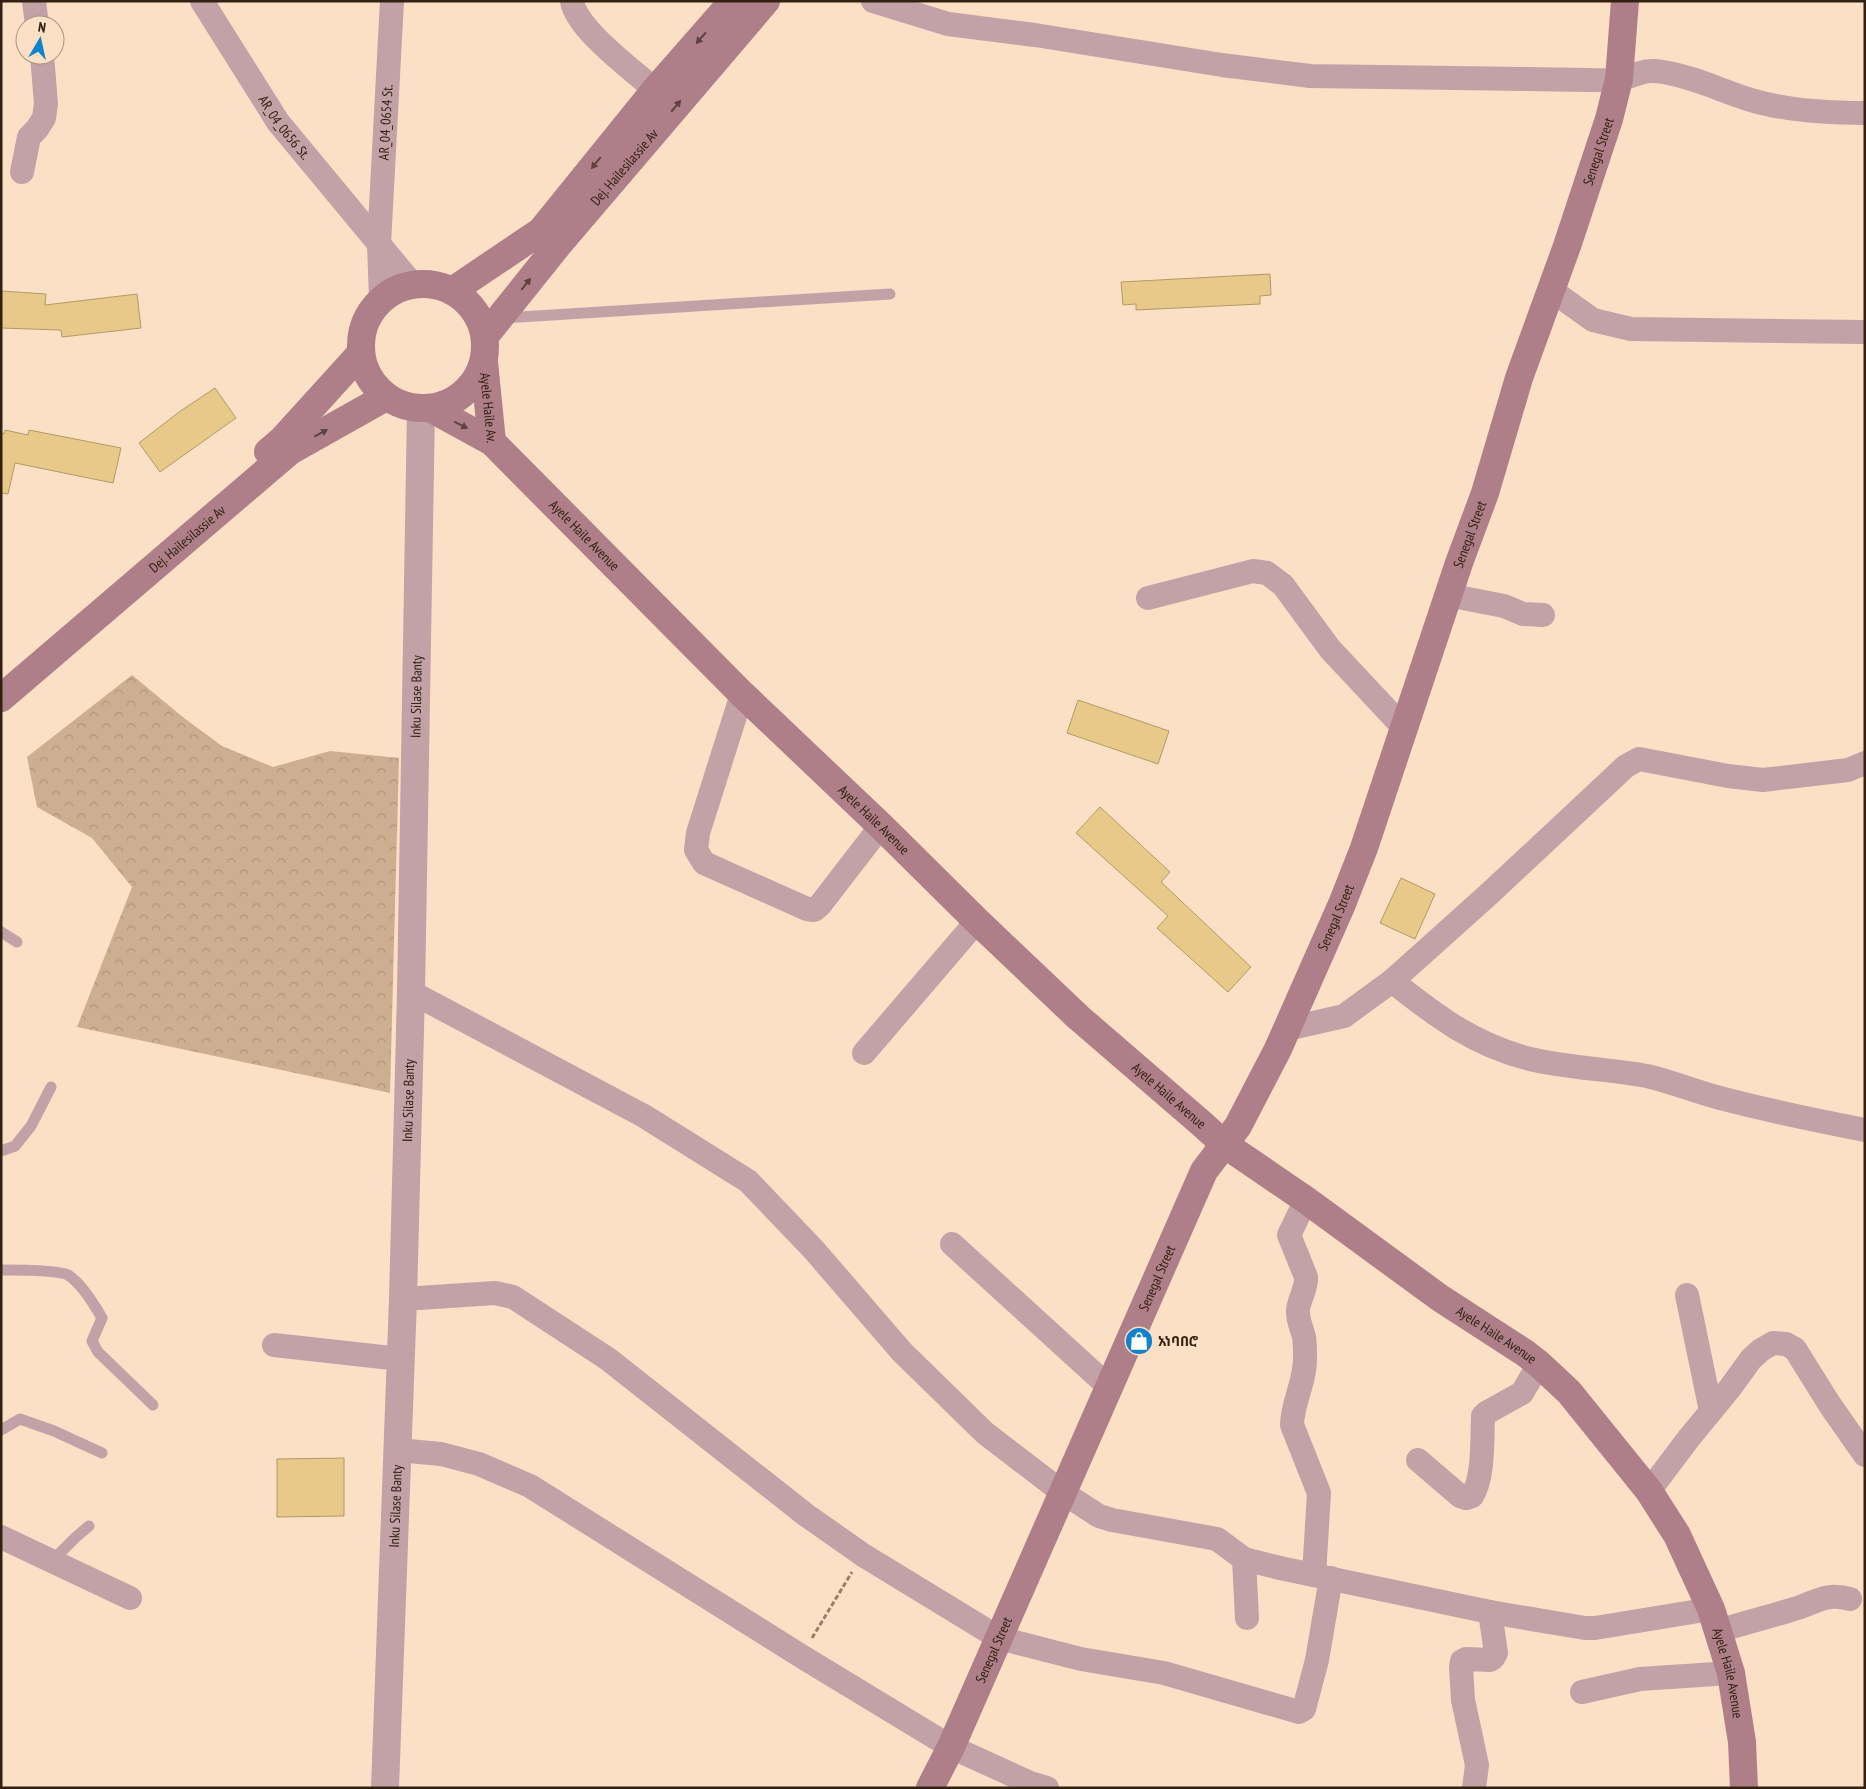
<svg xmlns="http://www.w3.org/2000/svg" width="1866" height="1789" font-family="'PT Sans Narrow','Noto Sans Ethiopic',sans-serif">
<defs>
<pattern id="forest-crowns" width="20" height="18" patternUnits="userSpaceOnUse" patternTransform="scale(1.25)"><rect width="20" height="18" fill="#ceae90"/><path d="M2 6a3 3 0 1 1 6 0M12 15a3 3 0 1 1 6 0" fill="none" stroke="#b1957b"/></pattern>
</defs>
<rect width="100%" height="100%" fill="#fbe0c6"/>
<path fill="url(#forest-crowns)" d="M132 675 184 718 222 746 273 767 330 751 399 758 390 1093 77 1027 132 887 92 838 37 807 27 757Z"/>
<path fill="#e8c989" stroke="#b29a66" d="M1270 274 1271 295 1260 296V304L1136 310V304L1123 305 1121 282Z
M1 291 46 294 45 305 137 294 141 328 62 337 61 330 1 328Z
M215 388 236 418 160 472 139 443 179 412Z
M5 430 28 435 29 430 121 448 113 483 15 463 8 494 1 493V433L4 434Z
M1078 700 1169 731 1158 764 1067 733Z
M1100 807 1170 872 1161 882 1251 967 1228 992 1157 928 1168 916 1076 833Z
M1401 878 1435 894 1415 939 1380 923Z
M344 1458V1516L277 1517V1459Z"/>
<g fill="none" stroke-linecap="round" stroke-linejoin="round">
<path stroke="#96806b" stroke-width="3" stroke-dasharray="5 2.5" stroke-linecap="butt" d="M812 1638 852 1572"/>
<path stroke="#c2a1a7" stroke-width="11" d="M503 318 890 294
M1 932 17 942
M1 1151 15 1146 31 1126 51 1087
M1 1270C14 1270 59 1270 68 1275 81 1283 94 1304 102 1318L92 1341 98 1352 153 1405
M1 1430 20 1419 54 1431 102 1453
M52 1561 76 1537 89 1526"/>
<g stroke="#c2a1a7" stroke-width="24">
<path d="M34 1 37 25"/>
<path id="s1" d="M202 1 278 122 413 285"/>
<path d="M572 1C576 29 634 71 655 90"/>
<path d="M873 1 948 24 1035 35 1222 65 1310 76 1588 80C1598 80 1609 81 1619 79 1637 76 1643 68 1663 72 1694 77 1722 91 1751 100 1787 111 1827 113 1865 113"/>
<path d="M22 172 29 137 37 129 44 118 46 104 42 55"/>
<path d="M1551 290 1593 320 1631 329 1863 332"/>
<path id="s2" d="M381 300 379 244 392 1"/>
<path d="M1450 592 1463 598 1504 606 1523 614 1543 615"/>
<path d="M1148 598 1253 571 1267 573 1283 585 1330 649 1403 727"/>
<path d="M742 694 698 833 696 850 704 863 807 909 814 910 820 905 881 826"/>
<path d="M1392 981 1489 894 1626 766 1639 759 1728 776 1763 780 1848 770 1865 763"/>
<path d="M411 992 644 1116 748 1181 814 1250 902 1352 985 1433 1062 1492 1099 1516 1112 1520 1217 1539 1244 1559 1280 1568 1490 1612 1585 1628H1595L1711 1609"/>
<path d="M1287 1029 1344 1016 1392 981C1436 1016 1474 1045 1530 1059 1568 1068 1609 1069 1647 1076 1669 1081 1691 1090 1713 1096 1763 1110 1814 1120 1865 1130"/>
<path d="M864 1053 977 921"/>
<path d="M1306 1200 1289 1235 1306 1277C1307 1288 1299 1299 1298 1310 1297 1319 1302 1328 1304 1337 1305 1343 1305 1350 1305 1356 1306 1381 1292 1403 1292 1425L1319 1493 1314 1575"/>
<path d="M952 1244 1109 1387"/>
<path d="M1687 1295 1711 1411"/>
<path d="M403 1299 495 1293 513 1297 608 1359 806 1515 863 1555 999 1638 1081 1659 1164 1673 1299 1712 1304 1709 1317 1660 1331 1578"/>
<path d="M274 1345 400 1359"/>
<path d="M397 1450 441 1454 479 1464 530 1486 801 1656 951 1747 1030 1783 1047 1788"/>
<path d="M1418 1460 1460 1496 1466 1498 1472 1496C1484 1478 1482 1438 1483 1416L1486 1413 1522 1393 1539 1364"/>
<path d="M1649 1491 1689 1438 1730 1388 1751 1359 1761 1350 1773 1343 1786 1344 1795 1349 1830 1405 1865 1455"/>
<path d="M1 1537 130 1598"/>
<path d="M1244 1559 1247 1618"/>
<path d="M1719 1631C1743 1623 1769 1617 1794 1609 1816 1603 1825 1592 1850 1599"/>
<path d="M1582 1692 1640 1679 1731 1673"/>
<path d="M1474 1788 1477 1765 1463 1700 1461 1667 1462 1661 1466 1659 1490 1660 1493 1658 1496 1653 1490 1612"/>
</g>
<path stroke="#c2a1a7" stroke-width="28" id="s3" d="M385 1788 403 1299 411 992 421 409"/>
<g stroke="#af7f89" stroke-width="28">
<circle cx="423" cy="346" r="62"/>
<path d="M452 291 541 231 655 90 733 1"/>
<path id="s4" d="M485 336 558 245 766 1"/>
<path id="s5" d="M484 362 492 442"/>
<path id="s6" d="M430 408 492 442 742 694 881 826 977 921 1078 1017 1202 1124 1224 1144 1306 1200 1440 1298 1525 1353 1539 1364 1569 1392 1649 1491 1677 1535 1711 1609 1731 1673 1742 1742 1744 1788"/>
<path d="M268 452 282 440 361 353"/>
<path id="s7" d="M1 698 290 451 386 397"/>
<path id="s8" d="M930 1788 951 1747 1204 1171 1238 1126 1278 1049 1342 904 1364 848 1459 563 1485 493 1519 378 1567 246 1609 119 1619 79 1625 1"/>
</g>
</g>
<defs><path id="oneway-solid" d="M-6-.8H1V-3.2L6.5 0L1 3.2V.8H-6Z" transform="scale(1.25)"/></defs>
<g fill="#5e423b">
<use href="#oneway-solid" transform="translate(701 38) rotate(131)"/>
<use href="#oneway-solid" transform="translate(676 106) rotate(-50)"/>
<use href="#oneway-solid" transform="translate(596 163) rotate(129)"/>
<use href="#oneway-solid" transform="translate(526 284) rotate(-51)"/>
<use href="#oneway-solid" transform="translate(461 425) rotate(27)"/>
<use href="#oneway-solid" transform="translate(321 433) rotate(-29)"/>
</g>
<defs>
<symbol id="shop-disc" viewBox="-11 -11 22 22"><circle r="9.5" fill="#1182cc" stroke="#fbe0c6"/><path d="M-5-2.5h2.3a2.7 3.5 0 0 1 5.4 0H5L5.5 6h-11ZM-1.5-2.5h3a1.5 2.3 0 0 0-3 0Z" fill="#fff"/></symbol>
</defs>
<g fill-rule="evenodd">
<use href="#shop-disc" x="1123" y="1325" width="32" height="32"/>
</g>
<g text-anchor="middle" stroke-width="4" stroke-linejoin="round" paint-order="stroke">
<g font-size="14" fill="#322111" stroke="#fbe0c6">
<text dy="5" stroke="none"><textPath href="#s2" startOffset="178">AR_04_0654 St.</textPath></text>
<text dy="5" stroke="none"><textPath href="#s1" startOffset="151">AR_04_0656 St.</textPath></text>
<text dy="5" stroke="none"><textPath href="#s8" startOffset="1772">Senegal Street</textPath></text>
<text dy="5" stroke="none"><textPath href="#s4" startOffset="219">Dej. Hailesilassie Av</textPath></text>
<text dy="5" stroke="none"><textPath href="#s5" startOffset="46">Ayele Haile Av.</textPath></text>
<text dy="5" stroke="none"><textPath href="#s8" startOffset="1368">Senegal Street</textPath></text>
<text dy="5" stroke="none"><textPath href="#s6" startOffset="202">Ayele Haile Avenue</textPath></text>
<text dy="5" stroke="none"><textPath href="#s7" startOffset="245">Dej. Hailesilassie Av</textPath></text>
<text dy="5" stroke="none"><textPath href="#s3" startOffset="1092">Inku Silase Banty</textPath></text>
<text dy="5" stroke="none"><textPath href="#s6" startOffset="608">Ayele Haile Avenue</textPath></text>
<text dy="5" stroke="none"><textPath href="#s8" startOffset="962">Senegal Street</textPath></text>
<text dy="5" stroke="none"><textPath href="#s6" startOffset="1012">Ayele Haile Avenue</textPath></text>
<text dy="5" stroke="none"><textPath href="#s3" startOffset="688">Inku Silase Banty</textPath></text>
<text dy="5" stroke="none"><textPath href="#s8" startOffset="558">Senegal Street</textPath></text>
<text dy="5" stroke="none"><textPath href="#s6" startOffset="1418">Ayele Haile Avenue</textPath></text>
<text dy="5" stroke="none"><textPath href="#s3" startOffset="282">Inku Silase Banty</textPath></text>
<text dy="5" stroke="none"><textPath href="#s8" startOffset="152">Senegal Street</textPath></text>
<text dy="5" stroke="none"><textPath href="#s6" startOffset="1838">Ayele Haile Avenue</textPath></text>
</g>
<g font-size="14" font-weight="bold" fill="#322111" stroke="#fbe0c6" text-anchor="start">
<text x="1158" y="1346">አነባበሮ</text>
</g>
</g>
<rect width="1866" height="1789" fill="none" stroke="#322111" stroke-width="5"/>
<g transform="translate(40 40) rotate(9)"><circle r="24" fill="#fbe0c6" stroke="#ab947e"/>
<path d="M0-4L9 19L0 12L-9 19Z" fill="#1182cc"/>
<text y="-8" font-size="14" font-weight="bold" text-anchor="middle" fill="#322111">N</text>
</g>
</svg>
